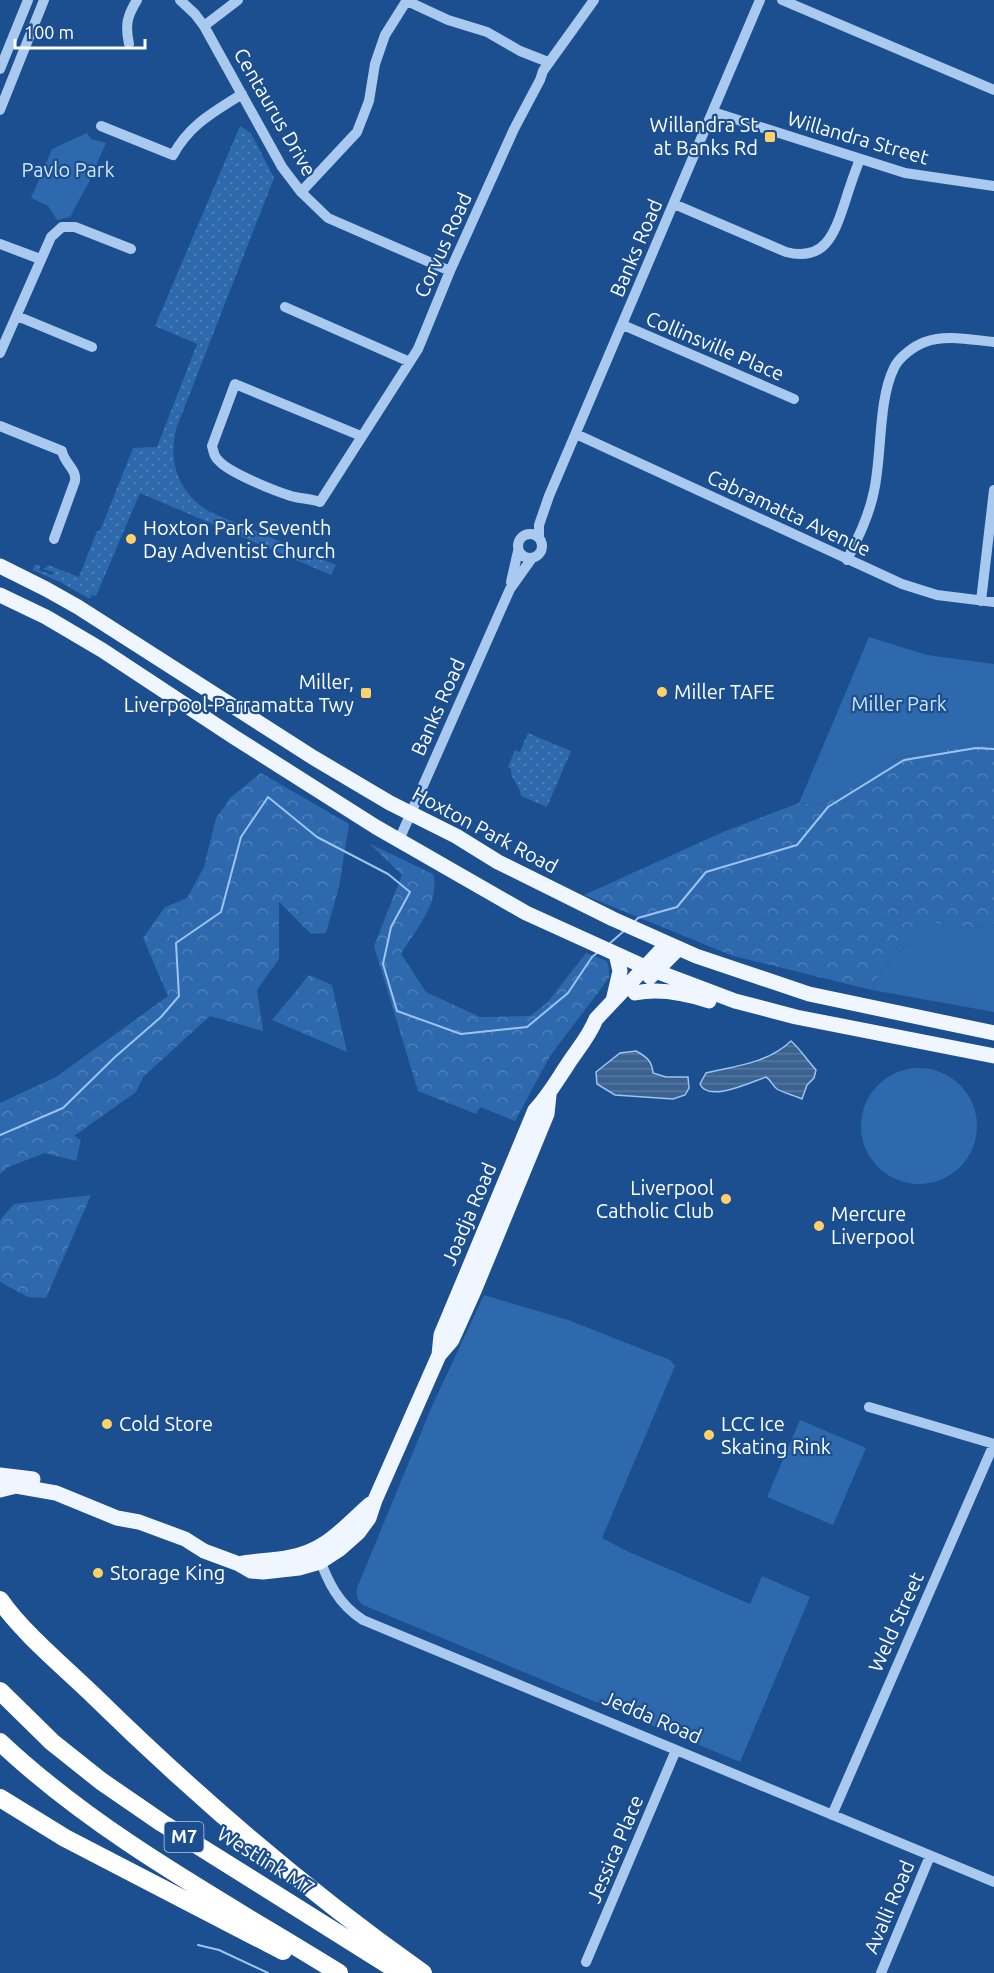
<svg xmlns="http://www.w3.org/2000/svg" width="994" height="1973" font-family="Ubuntu,sans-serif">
<defs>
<pattern id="grass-dots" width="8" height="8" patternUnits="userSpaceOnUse" patternTransform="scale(1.5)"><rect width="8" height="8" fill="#2e69ad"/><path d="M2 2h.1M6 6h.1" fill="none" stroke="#4d80b9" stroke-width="1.8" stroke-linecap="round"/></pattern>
<pattern id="forest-crowns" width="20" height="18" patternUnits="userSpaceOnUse" patternTransform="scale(1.5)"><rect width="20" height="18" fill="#2e69ad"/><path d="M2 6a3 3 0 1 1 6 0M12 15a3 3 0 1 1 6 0" fill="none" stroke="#4d80b9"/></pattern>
<pattern id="water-rules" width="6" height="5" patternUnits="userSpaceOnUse" patternTransform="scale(1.5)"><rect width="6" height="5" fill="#3c6290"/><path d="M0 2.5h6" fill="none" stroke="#597aa1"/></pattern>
</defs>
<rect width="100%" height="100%" fill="#1b4f8f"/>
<path fill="url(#grass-dots)" d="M240 126 251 133 274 178 176 429C168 464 179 493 210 512L336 565 331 575 140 493 96 596 92 595 90 599 60 582 33 570 35 564 40 566 39 570 52 575 54 572 42 569 46 568 48 565 79 577 97 531H100L133 448 157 447 197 344 155 326Z
M528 733 571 751 547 807 521 796C520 785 510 779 511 769L508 767 515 750 520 752Z"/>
<path fill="url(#forest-crowns)" d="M978 744 994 745V924L974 928 932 923C913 938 878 966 872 990L733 956 584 895 723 832 799 803 821 805 901 757Z
M261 773 349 824 339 887 326 933 311 934 279 902V959L257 990 263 1031 210 1016 143 1077 136 1092 74 1136 81 1140 76 1161 45 1153 8 1167 0 1174V1103L56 1077 168 996 143 938 165 907 187 898 204 867 216 818 231 797Z
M370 844 433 874C441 902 415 931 401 954L426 992 480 1017 530 1016 547 1003 586 953 607 961 609 969V978L550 1056 515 1121 480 1107 476 1114 418 1091 374 946 402 875Z
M309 975 332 985 347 1052 272 1020Z
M91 1195 46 1298 28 1297 0 1282V1220L14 1204Z"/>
<path fill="#2e69ad" d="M87 133 91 139 106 143 89 182 70 217 57 220 48 206 31 198 52 149Z
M869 637 927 655 994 664V745L978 744 901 757 821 805 799 803Z
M932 923 974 928 994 924V1012L872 990C877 968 914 937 932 923Z
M861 1126a58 58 0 1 1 116 0a58 58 0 1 1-116 0Z
M484 1295 568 1320 670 1360 675 1366 602 1538 629 1552 750 1604 762 1576 810 1597 740 1762 363 1605C357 1600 356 1596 357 1588L432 1406Z
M800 1420 866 1448 833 1525 767 1497Z"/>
<path fill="url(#water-rules)" stroke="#9cc4f0" stroke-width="1.5" d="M791 1041C801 1050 807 1060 816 1070L814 1078 807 1085 802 1099C796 1096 781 1092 777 1089 772 1085 771 1080 766 1077 751 1082 708 1103 700 1084L706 1073C736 1066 768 1063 791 1041Z
M636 1051C647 1057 652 1061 653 1073L666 1077H688L689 1088 685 1095 673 1099 615 1095 597 1084 596 1072 620 1053Z"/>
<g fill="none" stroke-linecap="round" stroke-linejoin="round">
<path stroke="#9cc4f0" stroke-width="2" d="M634 922 638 918 677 907 706 872 797 845 828 807 904 760 976 748 994 749
M609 944 625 930
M0 1135 63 1108 115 1057 161 1017 179 996 176 943 221 912 241 837 268 797 317 837 388 874 410 892 391 927 383 964 397 1011 461 1034 527 1027 568 993 592 957 597 953
M198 1945 219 1950 268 1973"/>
<path stroke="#a9c9ee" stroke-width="10" d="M180 0 195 14 204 26 282 167 301 192 328 218 450 271
M782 0 994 90
M407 1 448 20 487 32 520 51 548 62
M204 26 238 0
M129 44C125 25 127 16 137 0
M0 69 28 0
M0 110 44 0
M713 112 905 173 994 186
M101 126 173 155C190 124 214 112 242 94
M301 192 357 132 369 101 375 64 385 35 407 0
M674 204 786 252C824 262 834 235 844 205 849 189 854 174 860 159
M0 244 40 259
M285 307 410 362
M17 316 92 347
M623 325 794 399
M0 353 51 237 62 227H75L131 249
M0 426 62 451C64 463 77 469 75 481L54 539
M576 434 902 584 937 595 994 602
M361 436 235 384 212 446C214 453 214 457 220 462 231 473 272 490 288 495 298 499 309 498 320 502L418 349 450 271 514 129 540 80 543 71 594 0
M518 546a12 12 0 1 1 24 0a12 12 0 1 1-24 0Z
M539 538V525L549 496 760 0
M847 560C858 538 869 516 874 491 882 456 878 400 894 368 899 357 914 346 925 342 946 334 972 340 994 342
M511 582 518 551
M981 601 994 490
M399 840 510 589 532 558
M869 1407 994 1444
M318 1555C328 1582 338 1604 363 1620L994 1882
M832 1815 994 1444
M586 1962 676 1750
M881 1973 930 1856"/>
<path stroke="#f0f6ff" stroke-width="15" d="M0 566 46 589 78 607 314 758 390 803 456 836 498 862 613 919 696 956 809 994 994 1033
M0 595 46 617 102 650 234 737 376 827 526 913 645 967 735 1001 796 1017 994 1056
M650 977 678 949
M635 993C660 988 685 993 709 1001
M613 1001 620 971 616 954
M439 1355 452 1340 474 1291 547 1114 549 1095
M0 1475 33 1479
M0 1490 16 1486 56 1493 117 1518 139 1522 185 1539 204 1551 239 1564 251 1571 263 1572 299 1568 320 1562 340 1549 358 1533 369 1518 375 1500 439 1355 441 1335 535 1110C548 1096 556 1082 566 1067 576 1051 589 1037 596 1019L667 944
M239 1564C256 1560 273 1561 290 1557 327 1550 344 1527 370 1504"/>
<path stroke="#fff" stroke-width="18" d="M0 1600C22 1632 63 1666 92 1694 195 1795 305 1890 423 1973
M0 1691 52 1742 101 1781 162 1823 401 1973
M0 1742C100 1836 223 1901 339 1973
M0 1798 65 1838 283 1951"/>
</g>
<g fill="#ffd166" stroke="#1b4f8f" stroke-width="2">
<rect x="764" y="131" width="12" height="12" rx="3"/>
<circle cx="131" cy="539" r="6"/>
<circle cx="662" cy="692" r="6"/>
<rect x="360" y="687" width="12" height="12" rx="3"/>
<circle cx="726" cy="1199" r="6"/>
<circle cx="819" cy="1226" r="6"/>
<circle cx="107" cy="1424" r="6"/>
<circle cx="709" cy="1435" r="6"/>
<circle cx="98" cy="1573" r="6"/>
</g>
<g text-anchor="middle" stroke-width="4.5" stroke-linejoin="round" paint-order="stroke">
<rect fill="#1b4f8f" stroke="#bbcadd" stroke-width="1.5" x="164.5" y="1822" width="39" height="30" rx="4.5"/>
<g font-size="18" font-weight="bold" fill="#fff">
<text x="184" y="1843">M7</text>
</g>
<g font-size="20" fill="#fff" stroke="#1b4f8f">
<text transform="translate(275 112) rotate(60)" y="7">Centaurus Drive</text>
<text transform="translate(858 138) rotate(16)" y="7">Willandra Street</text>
<text transform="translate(443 245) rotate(-66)" y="7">Corvus Road</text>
<text transform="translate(636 248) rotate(-67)" y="7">Banks Road</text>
<text transform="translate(715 346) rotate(23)" y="7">Collinsville Place</text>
<text transform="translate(789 513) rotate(25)" y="7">Cabramatta Avenue</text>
<text transform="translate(438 707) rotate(-66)" y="7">Banks Road</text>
<text transform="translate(485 830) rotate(28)" y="7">Hoxton Park Road</text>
<text transform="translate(469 1214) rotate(-67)" y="7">Joadja Road</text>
<text transform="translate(896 1622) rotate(-66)" y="7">Weld Street</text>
<text transform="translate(652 1717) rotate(23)" y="7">Jedda Road</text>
<text transform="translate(615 1849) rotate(-67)" y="7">Jessica Place</text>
<text transform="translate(266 1861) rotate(32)" y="7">Westlink M7</text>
<text transform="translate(889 1907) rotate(-67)" y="7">Avalli Road</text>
</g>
<g font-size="20" fill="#fff" stroke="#1b4f8f" text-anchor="start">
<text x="758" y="132" text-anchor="end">Willandra St<tspan x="758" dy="23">at Banks Rd</tspan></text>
<text x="143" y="535">Hoxton Park Seventh<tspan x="143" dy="23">Day Adventist Church</tspan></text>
<text x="354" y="689" text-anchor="end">Miller,<tspan x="354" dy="23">Liverpool-Parramatta Twy</tspan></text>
<text x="674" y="699">Miller TAFE</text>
<text x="714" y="1195" text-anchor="end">Liverpool<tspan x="714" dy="23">Catholic Club</tspan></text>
<text x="831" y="1221">Mercure<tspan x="831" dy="23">Liverpool</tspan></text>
<text x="119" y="1431">Cold Store</text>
<text x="721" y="1431">LCC Ice<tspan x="721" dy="23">Skating Rink</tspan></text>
<text x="110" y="1580">Storage King</text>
</g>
<g font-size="20" fill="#cfe3fa" stroke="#1b4f8f">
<text x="68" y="177">Pavlo Park</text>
<text x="899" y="711">Miller Park</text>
</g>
</g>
<path d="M15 39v9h130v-9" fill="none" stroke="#ffffff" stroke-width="3"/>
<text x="24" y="39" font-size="18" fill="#ffffff" stroke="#1b4f8f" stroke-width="4.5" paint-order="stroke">100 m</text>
</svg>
